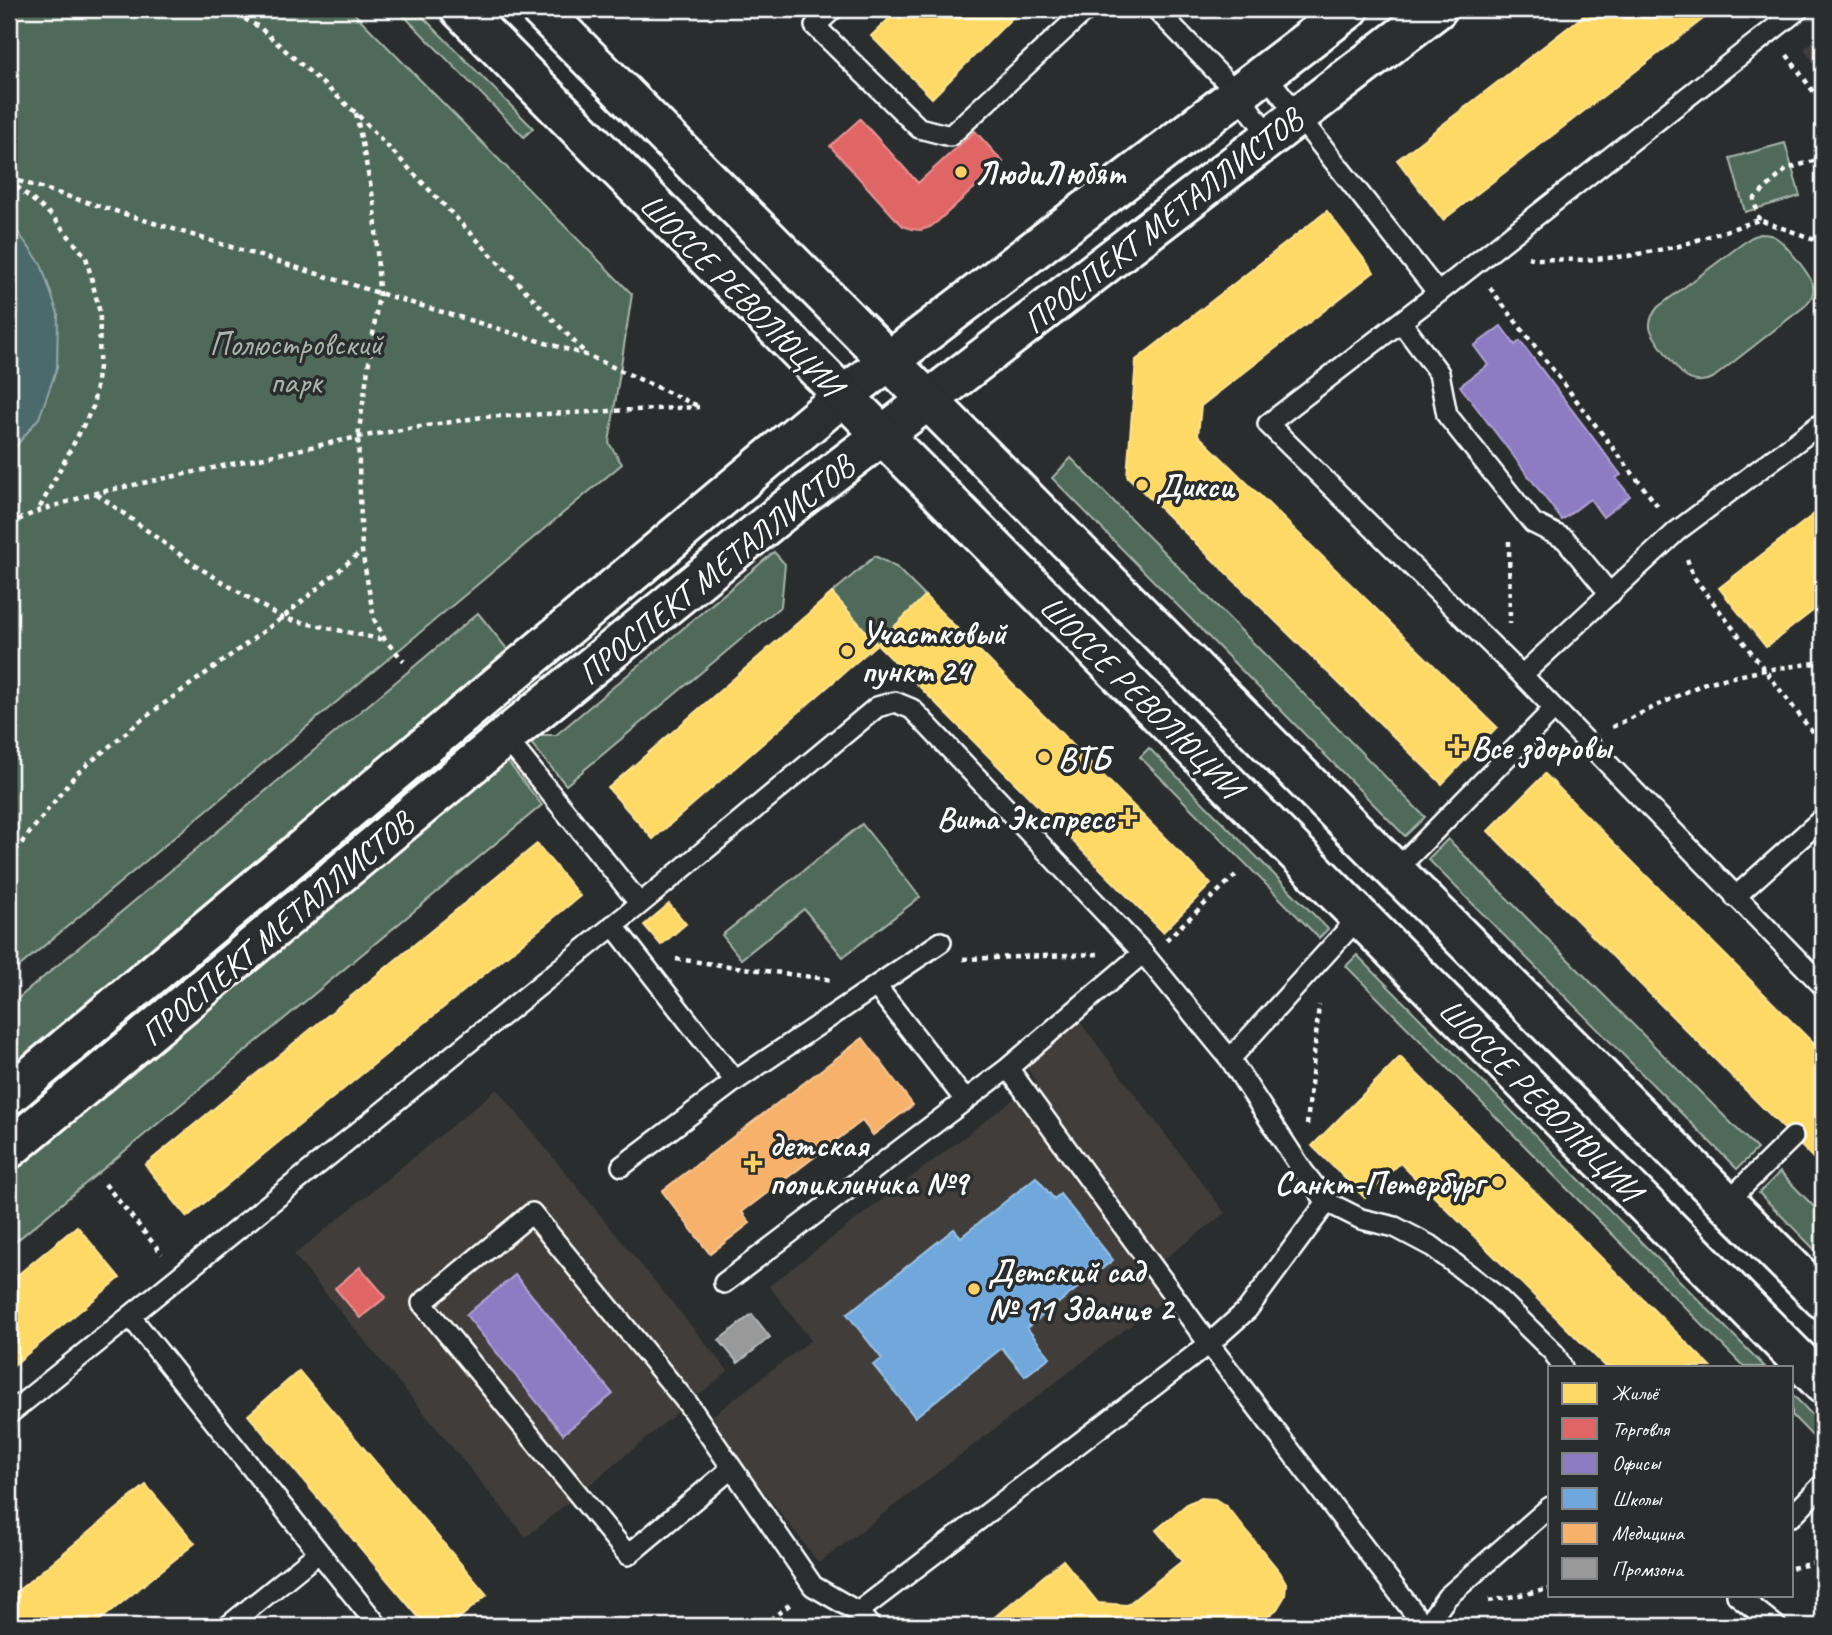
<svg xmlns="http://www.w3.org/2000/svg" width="1832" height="1635" font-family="Caveat,sans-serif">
<rect width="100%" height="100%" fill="#2a2d2e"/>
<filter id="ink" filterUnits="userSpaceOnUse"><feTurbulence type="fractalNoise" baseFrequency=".0143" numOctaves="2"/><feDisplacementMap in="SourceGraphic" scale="14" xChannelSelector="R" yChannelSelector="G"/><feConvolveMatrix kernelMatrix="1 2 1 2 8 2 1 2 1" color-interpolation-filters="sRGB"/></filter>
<g filter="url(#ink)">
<path fill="#3f3e3a" d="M1823 34V75L1804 49Z
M1080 1022 1225 1213 1163 1260 1182 1286 819 1563 708 1419 811 1340 769 1286 1036 1082 1024 1064Z
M497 1089 728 1371 526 1537 294 1255Z"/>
<path fill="#506b5a" stroke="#a8b5ac" stroke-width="2" d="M9 9H350L632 294 609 443 622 464 9 975Z
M397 9H415L533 128 524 137Z
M1785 143 1800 196 1745 212 1730 158Z
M1759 234C1765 234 1770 234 1775 237 1784 242 1812 276 1813 286 1815 294 1810 300 1805 306L1713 378C1704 382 1695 383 1686 377 1679 372 1651 336 1650 327 1649 319 1653 313 1658 307L1750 238Z
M1071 458 1425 817 1405 836 1052 478Z
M774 552 785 564 781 606 566 785 530 742 540 735H556Z
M875 556 896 567 925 596 877 644 832 593Z
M478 613 508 650 9 1067V1006Z
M1149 748 1328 929 1319 938 1140 757Z
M507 761 542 805 9 1247V1175Z
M862 824 920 897 843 957 804 909 741 959 722 935Z
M1448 839 1757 1149 1737 1169 1428 859Z
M1357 955 1765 1367H1744L1346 966Z
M1780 1172 1823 1216V1258L1759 1193Z
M1792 1394 1823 1426V1447L1792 1415Z"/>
<path fill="#4b6a6c" stroke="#93a6a7" stroke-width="2" d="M9 220 41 264 58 314 57 368 39 418 9 455Z"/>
<path fill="#ffd966" stroke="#ffe494" stroke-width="2" d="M894 9H1021L932 98 871 36 897 11Z
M1592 9H1716L1443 220 1397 160Z
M1327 211 1374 272 1201 406 1198 435 1497 727 1442 784 1127 476 1136 360Z
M1823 507V603L1766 647 1719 588Z
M832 593 877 644 653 839 608 788Z
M925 596 1211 884 1163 932 877 644Z
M1545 774 1823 1053V1168L1488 831Z
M537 844 580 896 187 1217 145 1165Z
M669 904 686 924 661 945 644 925Z
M1400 1057 1711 1367H1606L1400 1163 1365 1198 1312 1146Z
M77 1226 120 1278 9 1369V1282Z
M299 1371 487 1595 450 1626H426L248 1415Z
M146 1485 195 1543 93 1626H9V1598Z
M1201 1498 1215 1499 1226 1506 1280 1572 1286 1583 1285 1596 1277 1609 1256 1626H994L990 1621 1063 1560 1098 1603 1127 1605 1182 1561 1156 1530 1188 1503Z"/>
<path fill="#e06666" stroke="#e99494" stroke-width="2" d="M860 119 918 183 975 131 1003 162 937 222 930 227 921 230 911 229 903 226 896 219 830 146Z
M360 1267 386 1297 360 1318 335 1288Z"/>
<path fill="#8e7cc3" stroke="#b0a3d5" stroke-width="2" d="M1501 326 1515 345 1520 341 1621 475 1616 478 1630 496 1603 517 1590 499 1562 520 1460 386 1488 365 1474 346Z
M515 1275 613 1394 563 1434 466 1315Z"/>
<path fill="#6fa8dc" stroke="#9ac2e6" stroke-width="2" d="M1036 1177 1054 1199 1060 1194 1113 1260 1027 1328 1050 1357 1025 1376 1002 1348 915 1417 873 1365 882 1359 847 1314 954 1229 961 1237Z"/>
<path fill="#f6b26b" stroke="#f9c997" stroke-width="2" d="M863 1038 913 1105 873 1135 862 1121 742 1212 750 1223 710 1254 662 1191Z"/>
<path fill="#999" stroke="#b8b8b8" stroke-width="2" d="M752 1314 770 1337 738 1363 719 1340Z"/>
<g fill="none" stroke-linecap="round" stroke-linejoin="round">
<defs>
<path id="lane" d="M833 9 815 26 919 128 950 136 1087 9
M1156 9 1238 94 1270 137
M1799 9 1438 293 1268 424 1522 675 1823 986
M1265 74 1438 293
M1401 322 1439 373 1447 415 1533 523 1565 539 1610 594
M1522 675 1677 531 1823 422
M505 737 640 904
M1395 871 1554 709
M1735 897 1823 818
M613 925 735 1081 941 942
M876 986 965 1100
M1230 1059 1360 916
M1008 1068 1209 1344 1424 1626
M622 1166 735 1081
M1727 1202 1793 1137
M724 1283 1008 1068 1143 953
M130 1316 378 1626
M9 1414 640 904 877 707 895 702 912 709 1143 953 1230 1059 1303 1171 1327 1202 1361 1219 1395 1227 1433 1247 1494 1294 1554 1353 1562 1367
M732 1468 628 1555 422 1303 532 1213 688 1404 813 1586 858 1612 870 1626
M1792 1516 1823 1484
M1737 1595 1776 1626
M858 1612 1209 1344 1247 1310 1327 1202
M228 1626 318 1553
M1426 1626 1447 1597 1550 1507"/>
<path id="secondary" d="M9 1095 843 396 1349 9
M9 1149 505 737 785 510 1437 9"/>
<path id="primary" d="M460 9 1823 1384
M540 9 1395 871 1823 1299"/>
</defs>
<use href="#lane" stroke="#fff" stroke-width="24"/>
<use href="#secondary" stroke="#fff" stroke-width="44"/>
<use href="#primary" stroke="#fff" stroke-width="44"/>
<path stroke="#fff" stroke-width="4.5" stroke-dasharray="5 5" stroke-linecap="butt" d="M227 9 259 27 356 113 586 354
M1787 55 1823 105
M356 113 375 208 379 293 358 437 362 551 374 619 385 640 404 661
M9 178 379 293 589 356 700 407
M9 180 52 216 86 257 100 313 99 367 93 407 38 511
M1759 220 1754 199 1787 169 1823 158
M1528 257 1537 259 1585 260 1628 256 1679 246 1759 220 1823 242
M1490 288 1660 509
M97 494 193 564 282 618 384 640
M9 524 38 511 96 493 358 437 482 417 699 407
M1509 541 1510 624
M1687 559 1693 576 1823 746
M1612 727 1705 683 1765 670 1823 662
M9 859 76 774 140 721 282 618 362 551
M1166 940 1239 872
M676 959 834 980
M963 959 1098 954
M1307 1125 1319 1005
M105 1184 162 1254
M1792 1568 1823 1561
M1489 1601 1550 1589
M762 1626 793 1602"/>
<use href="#lane" stroke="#2a2d2e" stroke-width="19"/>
<use href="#secondary" stroke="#2a2d2e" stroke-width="38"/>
<use href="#primary" stroke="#2a2d2e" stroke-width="38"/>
</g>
</g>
<g fill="#ffd166" stroke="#2a2d2e" stroke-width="2.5">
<circle cx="961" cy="172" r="7"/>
<circle cx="1142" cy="485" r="7"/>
<circle cx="847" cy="651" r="7"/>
<path d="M1453.5 735.5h7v7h7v7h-7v7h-7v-7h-7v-7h7z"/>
<circle cx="1044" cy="757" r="7"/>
<path d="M1124.5 806.5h7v7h7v7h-7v7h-7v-7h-7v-7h7z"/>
<path d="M749.5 1152.5h7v7h7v7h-7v7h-7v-7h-7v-7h7z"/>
<circle cx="1498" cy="1182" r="7"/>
<circle cx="974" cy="1289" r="7"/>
</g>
<g text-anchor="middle" stroke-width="7" stroke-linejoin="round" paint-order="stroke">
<g font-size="33" font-weight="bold" fill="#fff" stroke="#2a2d2e" text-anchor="start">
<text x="975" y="184">ЛюдиЛюбят</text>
<text x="1156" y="497">Дикси</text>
<text x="861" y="644">Участковый<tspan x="861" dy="38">пункт 24</tspan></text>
<text x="1471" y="758">Все здоровы</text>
<text x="1058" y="769">ВТБ</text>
<text x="1114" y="829" text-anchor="end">Вита Экспресс</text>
<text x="769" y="1156">детская<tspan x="769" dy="38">поликлиника №9</tspan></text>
<text x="1484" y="1194" text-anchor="end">Санкт-Петербург</text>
<text x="988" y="1282">Детский сад<tspan x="988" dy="38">№ 11 Здание 2</tspan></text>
</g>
<g font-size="33" fill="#fff" stroke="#2a2d2e">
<text transform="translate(1162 220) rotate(-38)" y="12">ПРОСПЕКТ МЕТАЛЛИСТОВ</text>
<text transform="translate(742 294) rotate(45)" y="12">ШОССЕ РЕВОЛЮЦИИ</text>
<text transform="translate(715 569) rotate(-39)" y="12">ПРОСПЕКТ МЕТАЛЛИСТОВ</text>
<text transform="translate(1142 696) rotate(45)" y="12">ШОССЕ РЕВОЛЮЦИИ</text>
<text transform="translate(276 928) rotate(-40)" y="12">ПРОСПЕКТ МЕТАЛЛИСТОВ</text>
<text transform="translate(1541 1099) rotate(45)" y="12">ШОССЕ РЕВОЛЮЦИИ</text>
</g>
<g font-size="33" fill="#a8b5ac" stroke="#2a2d2e">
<text x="296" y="355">Полюстровский<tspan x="296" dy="38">парк</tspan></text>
</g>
</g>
<rect width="1832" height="1635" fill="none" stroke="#2a2d2e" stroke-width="35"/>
<rect x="18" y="18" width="1797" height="1600" fill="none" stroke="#fff" stroke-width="2.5" filter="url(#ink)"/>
<rect x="1548" y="1366" width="245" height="231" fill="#2a2d2e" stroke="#7f8182" stroke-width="2"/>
<rect x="1562" y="1383" width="35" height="21" fill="#ffd966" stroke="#7f8182" stroke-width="2"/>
<text x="1612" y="1400" font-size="21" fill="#ffffff">Жильё</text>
<rect x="1562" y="1418" width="35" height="21" fill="#e06666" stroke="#7f8182" stroke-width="2"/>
<text x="1612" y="1436" font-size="21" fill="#ffffff">Торговля</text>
<rect x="1562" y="1453" width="35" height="21" fill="#8e7cc3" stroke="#7f8182" stroke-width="2"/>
<text x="1612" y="1470" font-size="21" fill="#ffffff">Офисы</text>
<rect x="1562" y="1488" width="35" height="21" fill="#6fa8dc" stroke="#7f8182" stroke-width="2"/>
<text x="1612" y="1506" font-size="21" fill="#ffffff">Школы</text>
<rect x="1562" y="1523" width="35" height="21" fill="#f6b26b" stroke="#7f8182" stroke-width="2"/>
<text x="1612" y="1540" font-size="21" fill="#ffffff">Медицина</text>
<rect x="1562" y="1558" width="35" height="21" fill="#999999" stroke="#7f8182" stroke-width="2"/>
<text x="1612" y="1576" font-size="21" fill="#ffffff">Промзона</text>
</svg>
